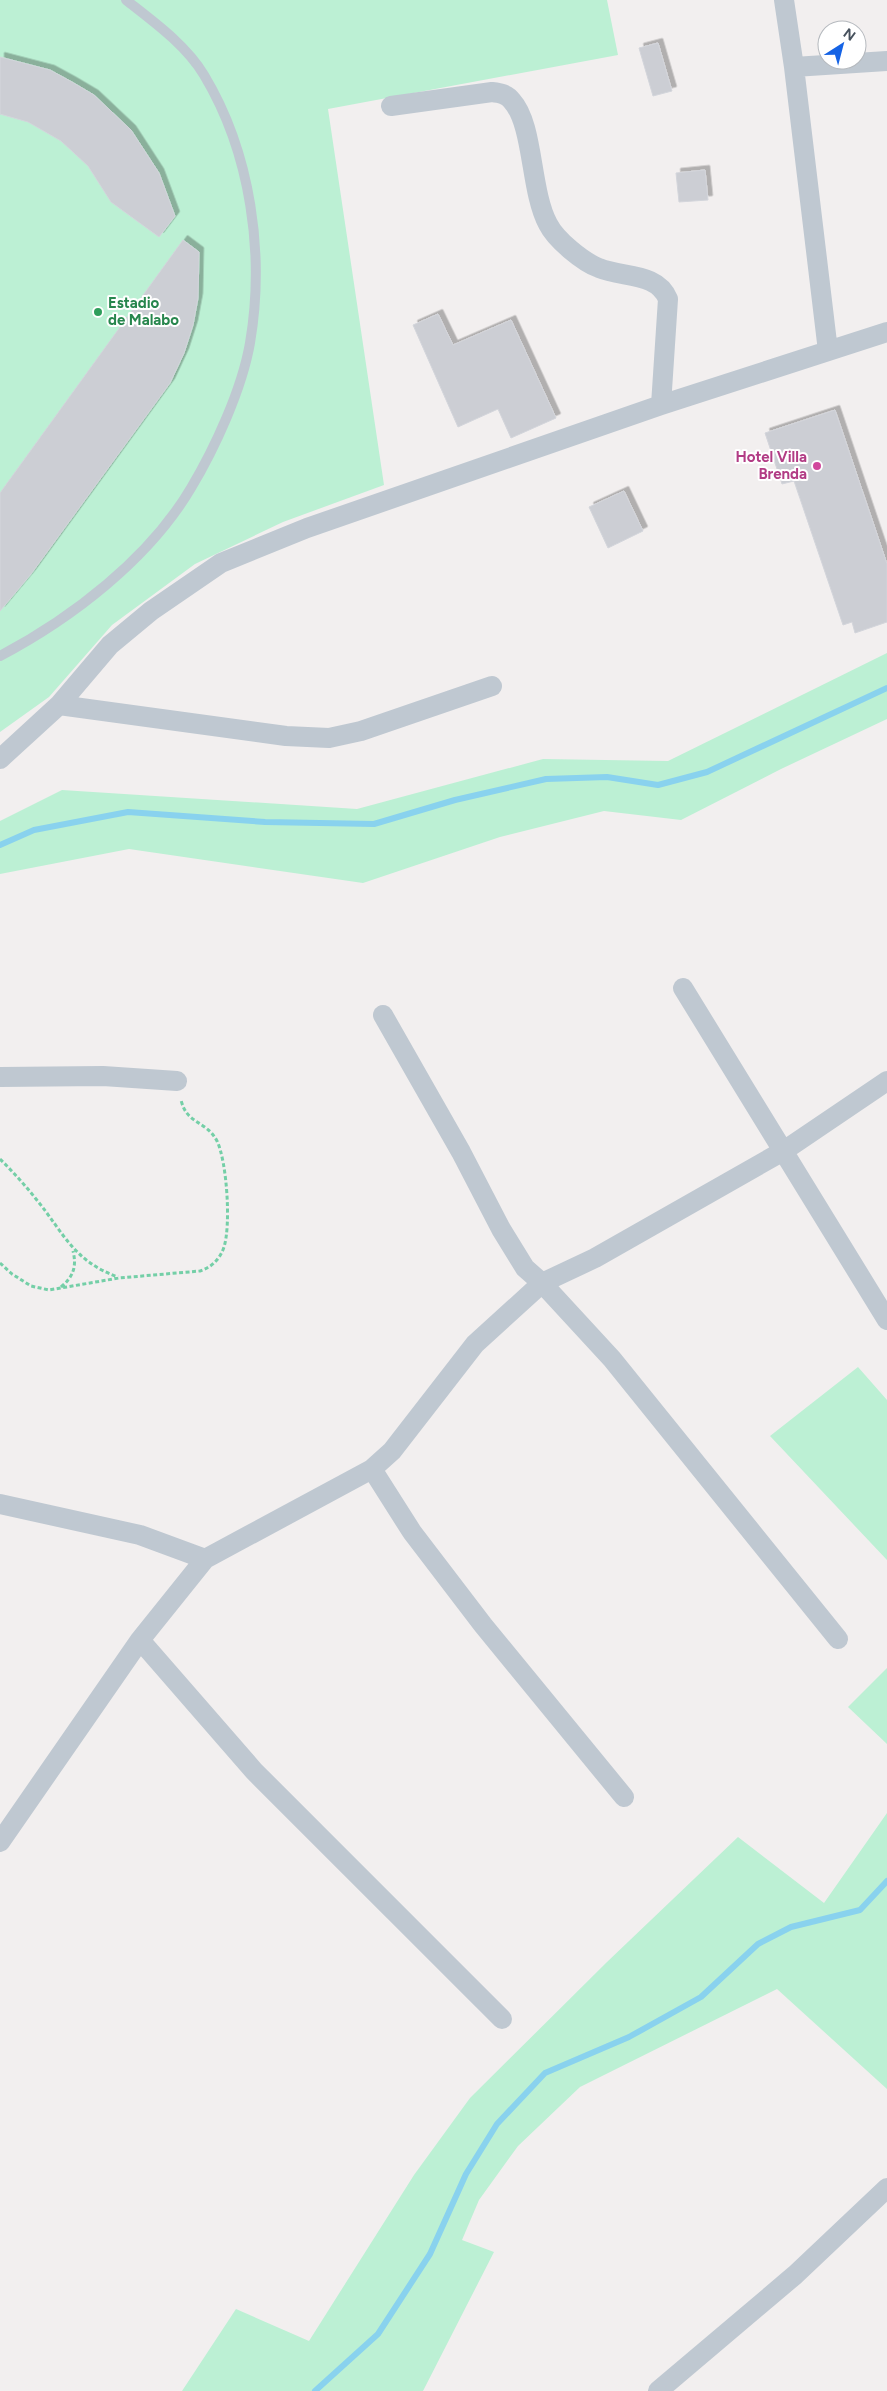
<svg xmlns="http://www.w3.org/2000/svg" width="887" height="2391" font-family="Figtree,sans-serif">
<defs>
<filter id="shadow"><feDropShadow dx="4.5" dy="-4.5" stdDeviation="0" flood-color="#0004"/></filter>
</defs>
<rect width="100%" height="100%" fill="#f2efef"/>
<path fill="#bcf0d4" d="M0 0H607L618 55 328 109 384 485 283 522 195 564 112 625 49 697 0 732Z
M887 653V719L781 769 681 820 604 811 500 837 363 883 129 849 0 874V821L62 790 357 809 543 759 668 761Z
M858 1367 887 1400V1560L770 1436Z
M887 1668V1744L848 1707Z
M887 1813V2089L777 1989 580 2087 518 2146 479 2200 462 2240 494 2252 423 2391H182L236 2309 309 2341 414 2175 470 2098 607 1962 738 1837 824 1903Z"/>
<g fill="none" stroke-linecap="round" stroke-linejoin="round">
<path stroke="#89d2ee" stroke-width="6" d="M0 845 34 830 128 812 265 822 374 824 455 800 546 779 607 777 658 785 707 772 887 688
M315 2391 378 2334 430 2254 466 2174 497 2124 545 2073 629 2037 701 1997 758 1944 791 1927 860 1910 887 1881"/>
</g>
<path fill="#ccced4" stroke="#d3d5db" filter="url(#shadow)" d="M658 43 672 91 653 96 639 48Z
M0 57 50 70 72 82 94 95 131 130 159 173 175 216 159 237 111 202 88 166 61 141 28 122 0 114Z
M705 170 708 200 679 202 676 173Z
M183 240 199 252 198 298 193 325 184 353 170 383 31 574 0 611V493Z
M438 314 453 345 511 320 556 418 511 438 498 409 458 427 413 325Z
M835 410 887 564V622L855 633 852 622 843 625 794 481 782 484 765 433Z
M624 491 643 531 608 548 589 507Z"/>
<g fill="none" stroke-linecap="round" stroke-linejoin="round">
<path stroke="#74cfa7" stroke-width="3" stroke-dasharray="4 2.5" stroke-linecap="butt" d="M0 1159C13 1172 25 1185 36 1199 64 1233 73 1261 118 1277
M0 1263 12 1274 31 1286 49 1290 119 1278 200 1271C212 1267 220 1259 224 1247 231 1225 227 1162 217 1141 206 1120 187 1125 181 1100
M61 1287C73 1277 77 1267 73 1251"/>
<path stroke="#bfc8d1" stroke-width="10" d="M0 656C72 618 149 559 191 488 215 448 242 389 250 343 265 254 251 153 204 75 186 45 154 22 126 0"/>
<path stroke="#bfc8d1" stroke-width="20" d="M784 0 794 67 828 351
M794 67 887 61
M391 106 492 92C500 93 507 94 512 101 534 125 530 191 548 224 556 240 583 262 599 268 623 278 657 272 668 299L661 405
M59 705 286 736 329 738 361 731 492 686
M0 759 59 705 110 645 151 611 221 563 307 528 661 405 887 332
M683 988 887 1320
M383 1015 461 1152 501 1229 525 1268 542 1283 612 1359 838 1639
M0 1077 103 1076 177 1081
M372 1469 412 1532 483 1625 624 1797
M0 1504 140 1535 205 1559
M140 1640 254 1771 502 2019
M0 1842 140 1640 205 1559 372 1469 392 1451 475 1344 542 1283 595 1258 785 1150 887 1081
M658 2391 795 2275 887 2188"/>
</g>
<circle fill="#2e9e5b" stroke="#fff" stroke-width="2" cx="98" cy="312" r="5"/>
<circle fill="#d1479c" stroke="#fff" stroke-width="2" cx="817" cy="466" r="5"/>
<g text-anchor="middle" stroke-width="4" stroke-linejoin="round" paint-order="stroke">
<g font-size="15" font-weight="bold" fill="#27864d" stroke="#fff" text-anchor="start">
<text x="108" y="308">Estadio<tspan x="108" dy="17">de Malabo</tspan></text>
</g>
<g font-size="15" font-weight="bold" fill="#b23c85" stroke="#fff" text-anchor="end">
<text x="807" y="462">Hotel Villa<tspan x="807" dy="17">Brenda</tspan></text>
</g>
</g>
<g transform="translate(842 45) rotate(36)"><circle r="24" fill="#ffffff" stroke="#b5b9be"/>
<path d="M0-4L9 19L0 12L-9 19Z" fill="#1563e5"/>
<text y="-8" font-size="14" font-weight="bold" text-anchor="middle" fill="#47515d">N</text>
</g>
</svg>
